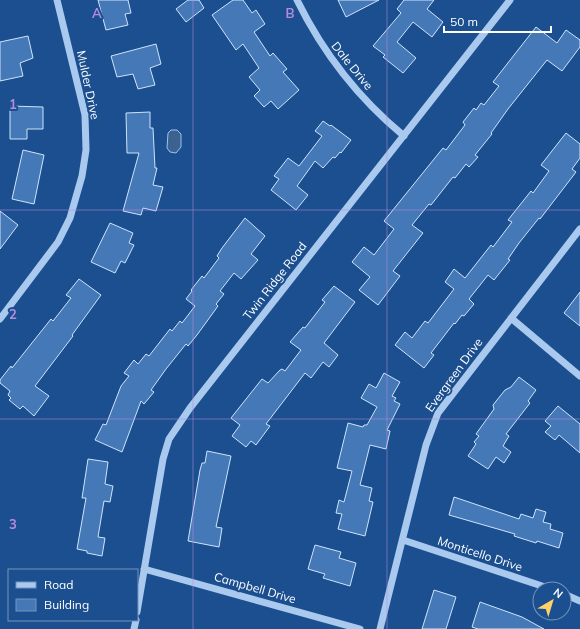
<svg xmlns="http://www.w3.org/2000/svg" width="580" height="629" font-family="Mulish,sans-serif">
<rect width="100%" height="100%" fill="#1b4f8f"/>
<path fill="#3c6290" stroke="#9cc4f0" d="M171 130H177L181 134V147L176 153 170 152 167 148 168 133Z"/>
<path fill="#4478b7" stroke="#cfe3fa" d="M98 0H128L131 13 125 14 128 25 106 30Z
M188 0H199L204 8 186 22 176 9Z
M233 0H243L252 13 256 10 265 24 254 32 270 56 273 53 287 69 283 72 299 90 278 109 271 101 264 107 254 96 260 90 249 77 259 68 243 44 236 50 212 15Z
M338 0H379L346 17Z
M404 0H434L427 9 443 22 432 37 413 22 397 42 416 58 403 73 383 57 385 55 373 46 401 13 397 9Z
M536 27 557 43 566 30 580 40V47L562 71 547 60 508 109 491 133 492 134 475 155 478 157 469 167 466 164 455 178 453 177 431 205 429 204 412 225 423 233 393 271 400 276 378 305 359 290 370 277 352 262 364 247 374 255 394 229 384 221 443 148 446 150 465 125 463 122 474 108 476 110 481 103 484 105 499 86 493 82Z
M28 36 33 58 20 63 23 76 0 81V42Z
M156 44 161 64 150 68 155 85 138 89 133 74 117 77 111 56Z
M10 106 43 107V129H27V139H10Z
M150 112V128H153L155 168H157L153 185 163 187 156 211 143 208 141 215 123 211 139 153H127L126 113Z
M323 121 330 126 331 125 351 140 341 153 340 152 335 158 333 157 323 168 315 161 297 186 308 195 296 210 271 190 279 179 274 176 288 158 299 166 322 136 315 131Z
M566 133 580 144V158L572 169 576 172 540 219 539 218 519 243 508 259 510 260 494 280 488 275 469 299 474 304 464 316 462 315 455 324 454 323 431 353 434 355 424 368 395 345 405 332 412 338 425 321 428 323 454 289 445 282 454 269 465 278 491 245 493 247 512 222 508 220 531 191 533 193 549 171 541 165Z
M23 150 44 155 34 204 12 199Z
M0 211 18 225 0 249Z
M245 218 265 236 251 254 258 260 241 279 234 273 220 291 224 294 216 304 218 306 197 335 188 346 186 344 166 369 151 390 154 392 144 404 141 401 122 452 95 440 103 424 106 425 121 386 129 376 124 373 134 360 138 364 146 354 149 356 170 329 172 331 180 321 182 323 195 306 186 299 192 291 191 290 202 276 204 278 219 258 217 256 222 248Z
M110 223 133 233 129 243 134 245 125 263 121 261 115 273 91 262Z
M79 279 101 295 72 335 73 336 35 386 49 396 34 416 23 406 20 409 9 400 11 398 8 395 10 391 0 383V380L11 366 12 368 51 319 53 321 71 298 66 295Z
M334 286 355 302 324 343 338 355 329 367 323 362 311 378 305 373 266 424 270 426 256 445 251 441 246 447 232 436 240 425 231 418 262 379 268 383 280 370 282 369 285 371 301 350 290 342 303 327 305 328 325 302 322 300Z
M580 292V326L564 313Z
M384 373 400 382 392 396 396 398 394 401 400 404 387 430 390 431 386 449 370 445 360 485 372 488 369 501 373 502 365 536 338 529 342 514 336 513 339 500 344 502 352 471 337 468 348 423 363 427 364 425H367L377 407 361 398 369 384 376 388Z
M519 377 536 390 528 401 530 403 506 434 509 436 503 446 511 452 504 463 496 457 488 469 468 456 476 444 474 442 479 436 476 434 494 409 493 405 505 390 511 387Z
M558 406 580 424V453L559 435 555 440 545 432 551 426 545 421Z
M207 451 231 456 216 527 222 528 219 547 188 541 200 470 202 463H205Z
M88 459 108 462 105 484 113 486 110 502 104 501 98 537 105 538 102 556 87 553V551L77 549 86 498H82Z
M454 497 519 519 521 514 533 518 536 509 546 512 543 522 551 524 550 529 563 533 559 548 537 541 536 543 514 536 515 534 449 515Z
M315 545 341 552 339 558 356 563 350 586 323 578 325 574 308 569Z
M434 590 456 597 446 629H422Z
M480 602 522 617 544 629H478L472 627Z"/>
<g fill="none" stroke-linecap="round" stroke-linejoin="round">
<path stroke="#a9c9ee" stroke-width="7" d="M297 0C323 53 358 98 404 136
M511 318 580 376
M0 319 58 242 70 218 82 176 86 150 85 115 57 0
M403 540 551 589
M144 569 360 629
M564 594 580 601
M137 612 163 459 169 439 190 408 510 0
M134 629 136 620
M380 629 426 445 438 413 580 229"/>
</g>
<path fill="none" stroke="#b68bdc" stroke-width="1" stroke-opacity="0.55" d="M193 0V629M387 0V629M0 210H580M0 419H580"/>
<g text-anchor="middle" stroke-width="4" stroke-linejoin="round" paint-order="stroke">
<g font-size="12" fill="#fff" stroke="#1b4f8f">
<text transform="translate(352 66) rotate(51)" y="4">Dale Drive</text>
<text transform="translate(88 85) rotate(78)" y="4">Mulder Drive</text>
<text transform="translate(275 281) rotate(-52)" y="4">Twin Ridge Road</text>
<text transform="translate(454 375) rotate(-54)" y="4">Evergreen Drive</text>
<text transform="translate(480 554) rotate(18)" y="4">Monticello Drive</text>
<text transform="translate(255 588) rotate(16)" y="4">Campbell Drive</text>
</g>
</g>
<g font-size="13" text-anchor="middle" font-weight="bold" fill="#b68bdc" stroke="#1b4f8f" stroke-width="4" stroke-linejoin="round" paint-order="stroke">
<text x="97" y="18">A</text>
<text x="290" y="18">B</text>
<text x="13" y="109">1</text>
<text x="13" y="319">2</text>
<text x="13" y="529">3</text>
</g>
<rect x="8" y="569" width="130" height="52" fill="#1b4f8f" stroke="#7695bc"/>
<rect x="16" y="582" width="20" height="6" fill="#a9c9ee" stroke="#7695bc"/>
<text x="44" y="589" font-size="12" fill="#ffffff">Road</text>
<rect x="16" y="599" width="20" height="12" fill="#4478b7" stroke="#7695bc"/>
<text x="44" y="609" font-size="12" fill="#ffffff">Building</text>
<g transform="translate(552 601) rotate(38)"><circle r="19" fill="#1b4f8f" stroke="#7695bc"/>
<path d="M0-3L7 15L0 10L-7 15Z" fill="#ffd166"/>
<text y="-6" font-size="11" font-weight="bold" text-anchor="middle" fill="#ffffff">N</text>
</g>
<path d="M444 26v6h107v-6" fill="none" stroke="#ffffff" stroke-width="2"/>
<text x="450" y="26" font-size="12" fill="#ffffff" stroke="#1b4f8f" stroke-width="3" paint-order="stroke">50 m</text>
</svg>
